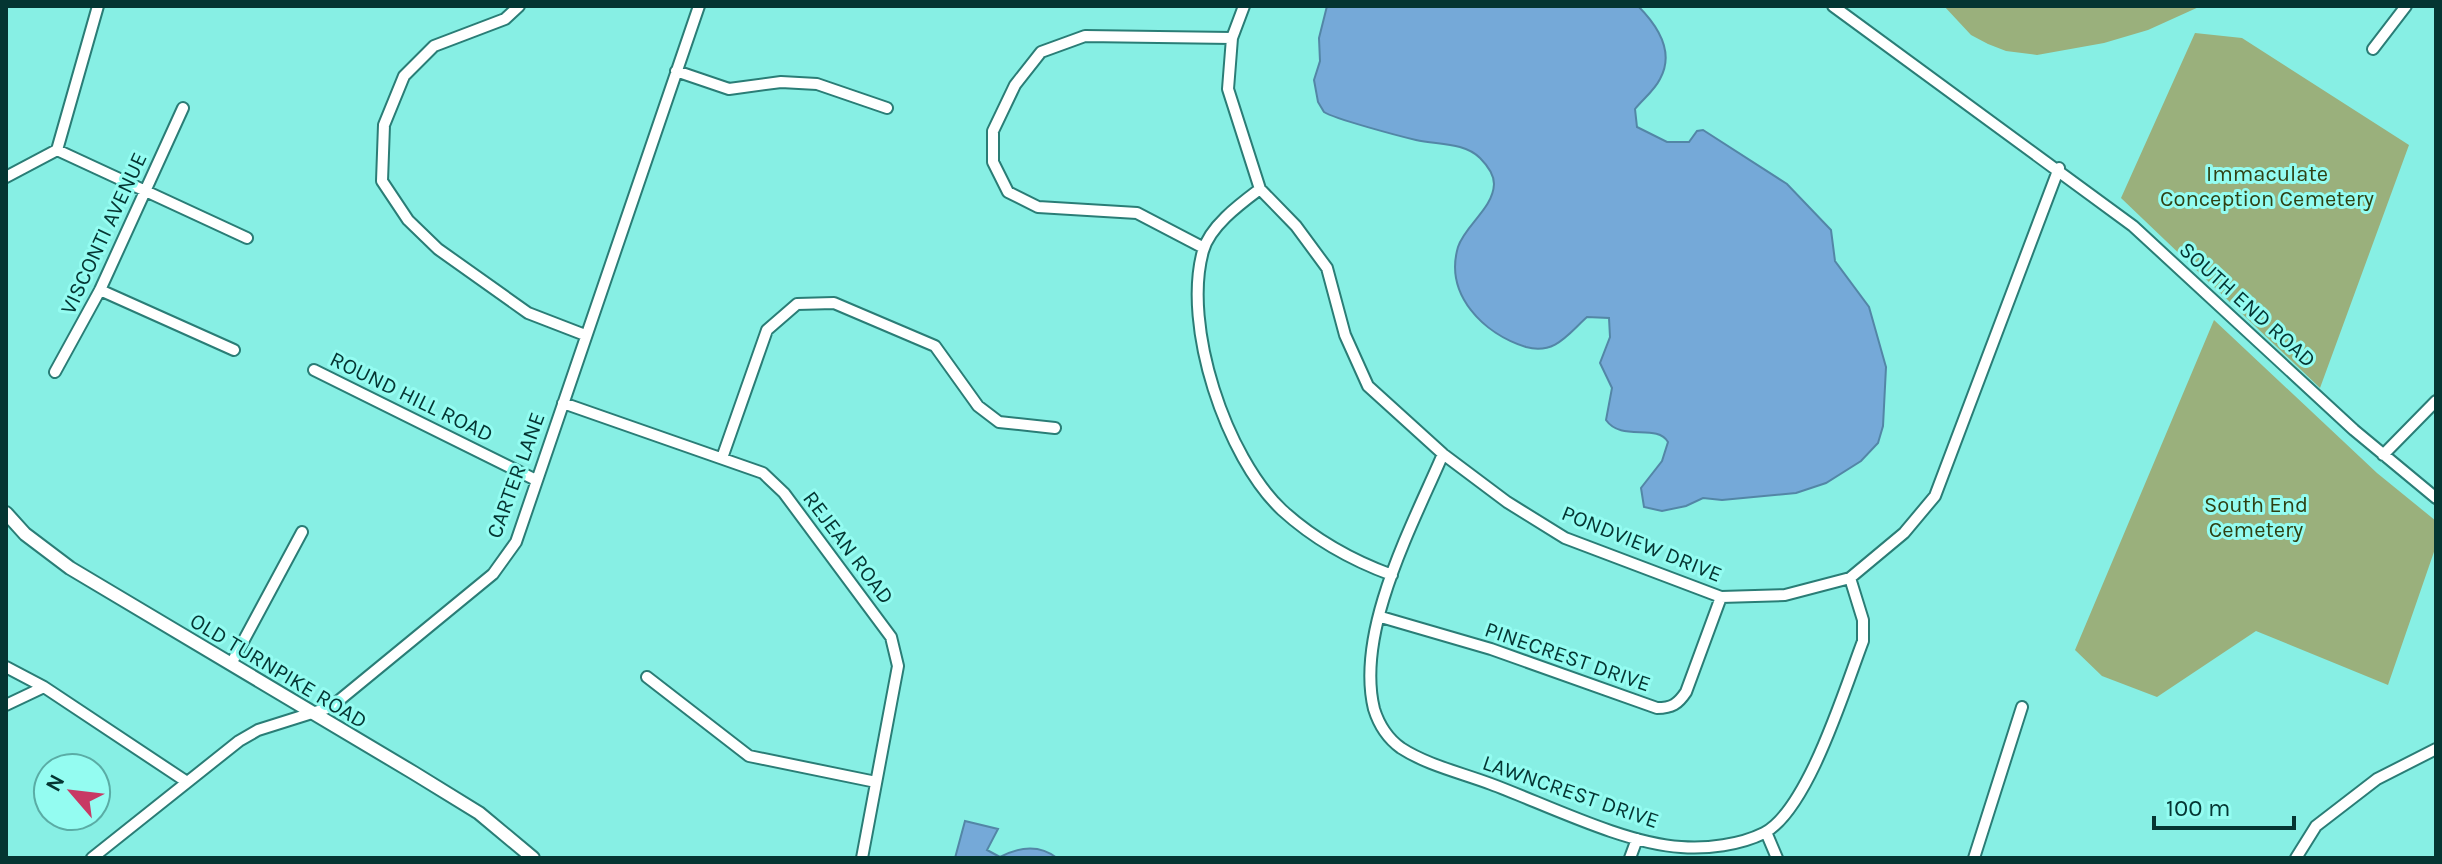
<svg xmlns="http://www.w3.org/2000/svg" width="2442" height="864" font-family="Karla,sans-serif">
<rect width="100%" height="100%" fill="#87efe4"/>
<path fill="#9ab07c" d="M1944 6H2201L2148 30 2104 43 2037 55 2006 51 1988 44 1971 35Z
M2195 33 2242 38 2409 145 2320 388 2121 198Z
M2214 320 2377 473 2436 521V546L2388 685 2256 631 2157 697 2102 676 2075 650Z"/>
<path fill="#75a9d8" stroke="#5386a6" stroke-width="2" d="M1327 6H1638C1658 26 1675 52 1660 79 1654 91 1643 99 1635 109L1637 127 1667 142H1689L1697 131 1703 130 1787 184 1831 230 1835 261 1869 307 1886 367 1883 426 1878 443 1861 461 1826 483 1796 493 1722 500 1703 498 1686 506 1662 511 1644 507 1641 488 1662 461 1668 442C1657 423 1621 442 1606 420L1612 388 1600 363 1610 337 1609 318 1587 317C1568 334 1555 355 1526 347 1484 334 1444 295 1458 247 1465 225 1493 209 1494 184 1494 174 1487 165 1480 158 1464 142 1437 145 1416 140 1399 136 1335 119 1324 112L1318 102 1314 80 1320 61 1319 38Z
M965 821 998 829 987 850 1000 857C1019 847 1039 844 1057 858H955Z"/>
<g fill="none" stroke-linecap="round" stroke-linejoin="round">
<defs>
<path id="minor" d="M519 6 505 19 434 46 404 76 384 125 382 181 408 220 438 249 528 313 585 335
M1244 6 1232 38 1228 89 1260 189 1296 226 1327 268 1345 335 1368 386 1443 454 1507 502 1565 538 1721 597 1785 595 1850 578 1904 533 1935 496 2059 168
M1833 6 2133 226 2354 430 2436 498
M2373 49 2406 6
M676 71 729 89 781 82 817 84 887 108
M57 150 247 238
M6 177 57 150 98 6
M1260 189C1240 204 1210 226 1203 251 1182 326 1226 457 1282 510 1315 540 1351 560 1392 575
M1204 248 1137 213 1038 207 1008 192 993 162V131L1015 85 1041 52 1085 36 1232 38
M100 290 234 350
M314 370 536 480
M55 372 100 290 183 108
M563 403 763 473 784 493 891 637 898 666 862 858
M1443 454C1413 524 1355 631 1374 709 1379 725 1387 738 1401 748 1427 765 1462 773 1491 784 1545 804 1625 844 1681 847 1707 849 1740 845 1764 833 1808 810 1845 688 1863 641V620L1850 578
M2383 455 2436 401
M722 458 767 330 797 304 834 303 935 346 978 406 999 422 1055 428
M1381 617 1491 649 1657 708C1672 708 1678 704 1686 692L1721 597
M231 664 302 532
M6 667 44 687 187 782
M647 677 749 756 876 782
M6 705 44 687
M1766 832 1777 858
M92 858 239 741 258 730 331 707 493 574 516 542 699 6
M1630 858 1637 839
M1974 858 2022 707
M2296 858 2316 826 2377 779 2436 749"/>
<path id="major" d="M6 513 25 534 70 568 414 773 479 813 533 858"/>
</defs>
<use href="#minor" stroke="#2a7d76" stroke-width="14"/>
<use href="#major" stroke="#2a7d76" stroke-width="16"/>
<use href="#minor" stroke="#fff" stroke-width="10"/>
<use href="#major" stroke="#fff" stroke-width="12"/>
</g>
<g text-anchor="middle" stroke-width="6" stroke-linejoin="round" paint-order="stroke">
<g font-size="22" fill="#2f4013" stroke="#94fcf1">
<text x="2267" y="181">Immaculate<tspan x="2267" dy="25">Conception Cemetery</tspan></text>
<text x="2256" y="512">South End<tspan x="2256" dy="25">Cemetery</tspan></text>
</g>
<g font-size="22" fill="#043532" stroke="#94fcf1">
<text transform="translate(103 233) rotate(-65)" y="8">VISCONTI AVENUE</text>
<text transform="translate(2248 304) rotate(42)" y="8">SOUTH END ROAD</text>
<text transform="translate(412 396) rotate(26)" y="8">ROUND HILL ROAD</text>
<text transform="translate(515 475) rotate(-70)" y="8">CARTER LANE</text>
<text transform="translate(1642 543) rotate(22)" y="8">PONDVIEW DRIVE</text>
<text transform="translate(849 547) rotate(53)" y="8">REJEAN ROAD</text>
<text transform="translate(1568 656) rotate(19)" y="8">PINECREST DRIVE</text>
<text transform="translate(279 670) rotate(31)" y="8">OLD TURNPIKE ROAD</text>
<text transform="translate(1571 791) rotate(19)" y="8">LAWNCREST DRIVE</text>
</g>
</g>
<rect width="2442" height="864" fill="none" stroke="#043532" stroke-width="16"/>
<g transform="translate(72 792) rotate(298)"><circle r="38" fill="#94fcf1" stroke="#5aaca5" stroke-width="2"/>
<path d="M0-6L14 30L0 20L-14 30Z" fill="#c83964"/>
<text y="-12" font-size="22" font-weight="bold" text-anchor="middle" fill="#043532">N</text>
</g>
<path d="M2154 816v12h140v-12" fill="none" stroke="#043532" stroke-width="4"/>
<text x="2166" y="816" font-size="24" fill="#043532" stroke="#94fcf1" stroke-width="6" paint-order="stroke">100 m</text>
</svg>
